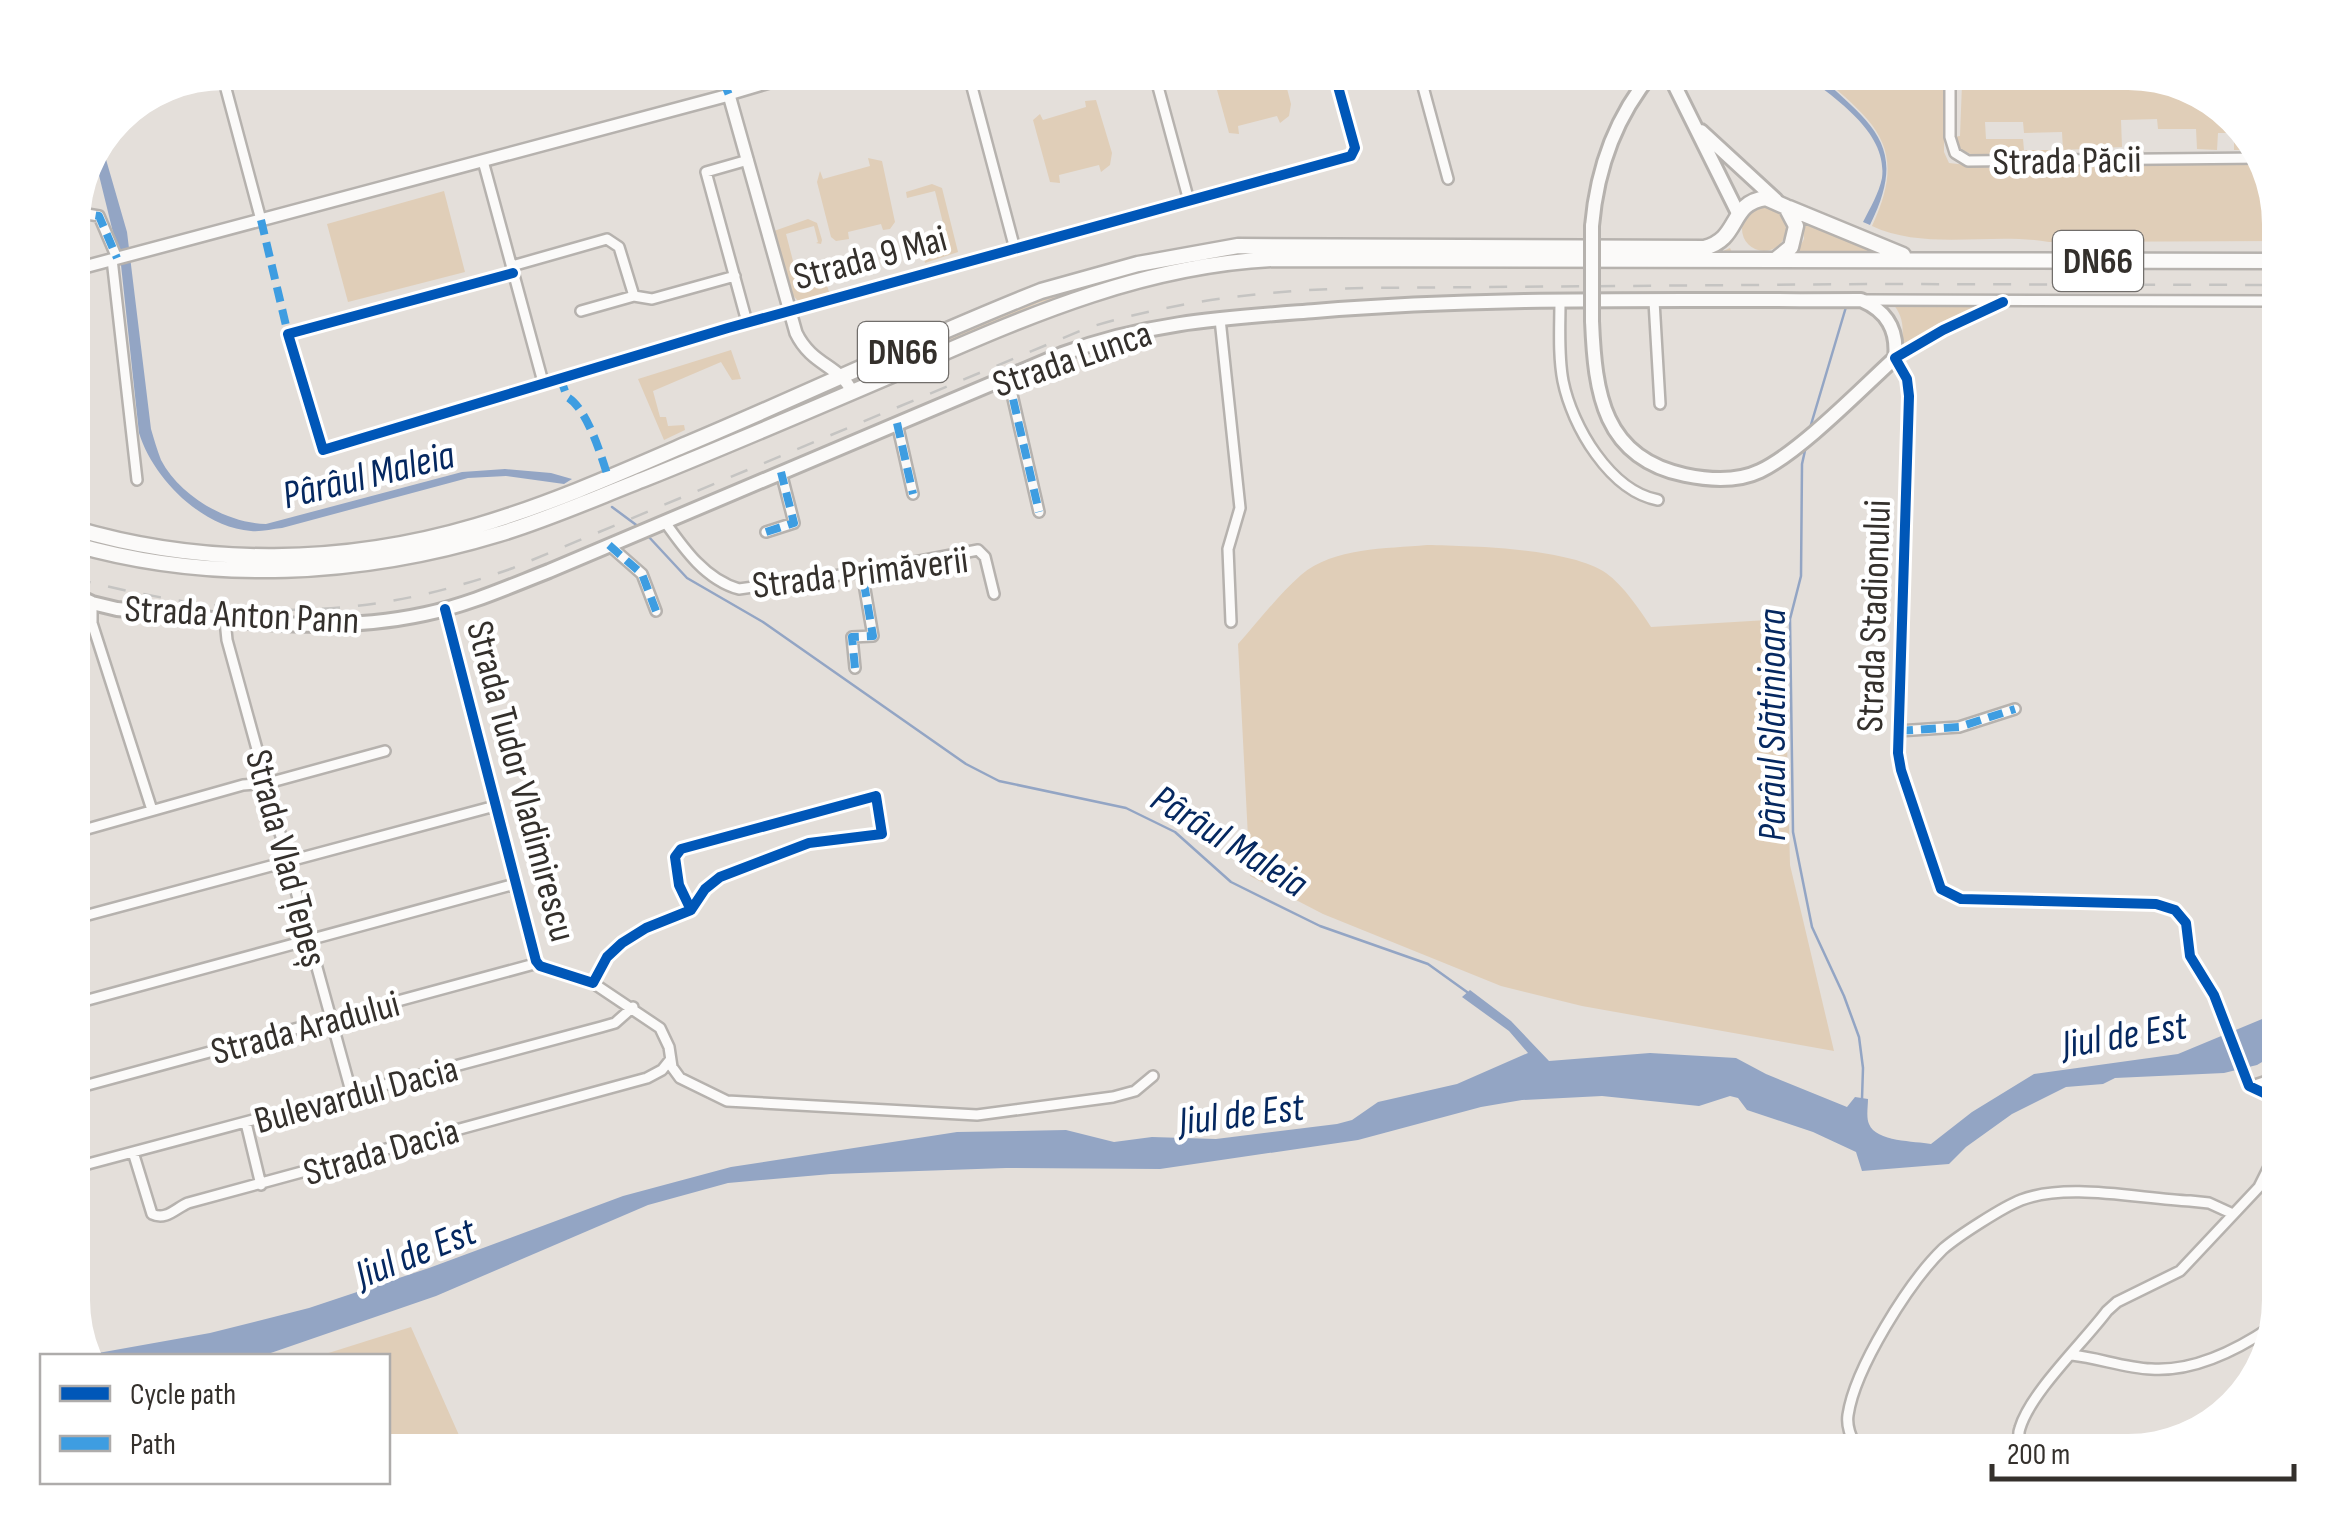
<svg xmlns="http://www.w3.org/2000/svg" width="2352" height="1524" font-family="'Sofia Sans Condensed',sans-serif">
<rect width="100%" height="100%" fill="#e4dfda"/>
<path fill="#e0ceb8" fill-rule="evenodd" d="M1212 72 1283 73 1291 104 1289 116 1280 123 1277 116 1238 126 1239 134 1229 133Z
M2128 72 2212 98 2260 150H2234V133H2218L2217 150 2197 149 2196 129H2158L2157 119 2121 120 2122 147 2063 150 2062 155 1975 156 1962 150 1953 137 1960 136 1962 84 2013 85V73ZM1985 122H2023L2024 133 2062 132 2063 150H2024L2023 139H1986Z
M1817 73H1944V152L1949 163 1992 168V164L2002 165V175H2042V165L2264 164 2279 215V241L2049 242C1992 232 1925 251 1872 226 1909 147 1876 123 1817 73Z
M1096 100 1112 153 1110 165 1101 172 1099 165 1059 175 1060 183 1050 182 1033 120 1040 114 1043 120 1086 107 1085 101Z
M868 158 882 161 895 222 890 229 883 230 881 224 848 232 849 239 836 241 831 237 817 182 820 171 823 179 870 166Z
M932 184 942 188 958 252 925 263 923 254 949 247 935 191 907 198 906 192Z
M444 191 465 272 348 302 327 224Z
M1742 229a22 22 0 1 1 44 0a22 22 0 1 1-44 0Z
M808 219 817 223 822 240 821 244 816 243 818 242 814 226 786 234 800 288 826 282 829 292 798 301 791 293 774 231Z
M1803 219 1883 254 1795 256 1804 239Z
M1730 248 1734 257 1442 255 1160 269 1038 303 876 374 874 370 1040 298 1122 274 1201 257 1259 250 1683 253 1721 252Z
M1892 303 1972 305 1983 307 1936 325 1901 347C1904 330 1904 316 1892 303Z
M731 350 741 379 732 380 721 362 653 391 660 417H666L668 426 684 425 685 430 664 440 638 379Z
M1427 545C1472 546 1570 548 1606 573 1624 586 1639 609 1651 627L1784 619 1790 865 1834 1051 1582 1006 1501 986 1323 914 1250 876 1238 644C1258 622 1278 595 1301 575 1334 547 1386 549 1427 545Z
M411 1327 466 1451H388V1356H319Z"/>
<path fill="#93a5c4" d="M1803 73H1816C1871 124 1910 145 1870 225L1863 222C1870 208 1879 193 1882 178 1888 131 1833 98 1803 73Z
M103 149 127 232 151 429C154 439 157 450 161 460 180 496 226 523 266 524L462 472 505 469 551 473 572 479 564 484 506 476 468 478 282 528C272 529 261 532 251 531 201 527 153 478 139 433L121 265 96 163Z
M1470 990 1511 1021 1549 1061 1650 1053 1736 1058 1766 1074 1847 1107 1855 1097 1868 1099C1868 1106 1866 1118 1869 1124 1876 1142 1915 1141 1931 1144L1972 1112 2034 1074 2178 1054 2279 1012V1052L2257 1065 2224 1073 2115 1078 2103 1084 2066 1087 2012 1114 1966 1147 1949 1164 1862 1171 1856 1152 1813 1132 1747 1110 1738 1098 1730 1096 1699 1106 1602 1096 1522 1100 1481 1107 1358 1140 1160 1169 1006 1168 831 1174 728 1183 648 1205 436 1296 262 1356 87 1355 210 1333 309 1308 429 1268 623 1196 731 1167 957 1132 1066 1130 1114 1142 1152 1137 1216 1139 1337 1124 1352 1120 1378 1102 1457 1084 1528 1053 1509 1031 1462 997Z"/>
<g fill="none" stroke-linecap="round" stroke-linejoin="round">
<path stroke="#93a5c4" stroke-width="2.5" d="M1810 428 1846 307
M1806 446 1802 464 1801 576 1790 619 1793 832 1812 927 1844 996 1859 1037 1863 1068 1862 1099
M612 507 639 527
M648 536 687 578 763 622 966 764 999 781 1126 808 1175 832 1231 882 1320 926 1428 964 1467 992"/>
<defs>
<path id="minor" d="M968 72 1015 249
M1154 72 1189 201
M1419 72 1448 179
M1568 72 1571 82
M1950 72V137L1955 153 1968 161 2262 158
M222 74 261 220
M971 82 1002 72
M729 95 807 72
M483 161 543 382
M74 220 87 214 99 216 117 258
M112 259 137 480
M512 266 607 239 619 247 634 296
M513 273 288 334 323 450 728 328 1351 156 1355 148 1334 72
M1864 300 2279 301
M1560 301C1560 327 1558 355 1563 381 1572 426 1610 491 1658 500
M1654 301 1660 404
M2003 302 1943 330 1895 358 1907 379 1909 396 1898 753 1901 770 1941 889 1961 899 2156 904 2175 910 2186 923 2190 956 2214 995 2249 1086 2266 1094H2279
M581 311 634 296 652 299 735 276
M1220 319 1240 508 1228 549 1231 622
M747 322 706 172 748 160
M1008 377 1039 512
M897 423 913 494
M665 522C684 549 706 580 739 589L862 572 978 550 985 557 994 594
M766 532 794 523 781 472
M609 545 642 574 656 611
M92 603V623L152 810
M445 609 536 961 540 966 593 983 607 957 622 943 646 928 691 910 705 889 720 877 809 843 882 834 876 796 681 849 675 857 679 885 691 910
M225 620 227 640 352 1095
M855 668 852 637 873 636 862 572
M1898 731 1959 727 2015 709
M73 833 243 785 268 783 385 751
M73 919 495 806
M593 983 660 1028 669 1047 672 1067 680 1078 727 1101 977 1115 1113 1097 1135 1091 1153 1076
M73 1004 515 884
M2252 1086 2279 1077
M73 1089 538 963
M246 1123 261 1185
M133 1152 152 1214C166 1221 176 1208 188 1203L647 1078 662 1070 670 1060
M73 1168 601 1027 615 1023 633 1007
M2072 1355C2099 1358 2125 1368 2151 1369 2194 1372 2237 1350 2271 1327
M1858 1451C1853 1440 1846 1429 1848 1415 1855 1368 1909 1282 1943 1249 1958 1236 2003 1207 2021 1200 2068 1182 2140 1199 2190 1201L2209 1203 2233 1214
M2023 1451C2020 1444 2017 1436 2020 1428 2031 1392 2083 1343 2107 1311L2117 1302 2180 1271 2259 1187 2279 1147"/>
<path id="tertiary" d="M73 270 729 95 796 333C812 366 840 365 852 392"/>
<path id="secondary" d="M1668 72 1738 213
M1701 131 1776 200
M1592 226C1597 168 1615 117 1653 72
M73 594 92 603 117 609C218 619 324 636 425 614 468 605 508 587 549 571L1062 354C1148 322 1224 318 1315 311 1496 296 1679 301 1861 300 1887 311 1898 330 1895 358 1860 390 1800 452 1760 471 1737 482 1709 480 1685 475 1603 458 1595 393 1592 321"/>
<path id="primary" d="M1789 208 1903 255
M73 528C204 567 344 565 476 526 548 505 618 474 687 444 806 394 922 338 1041 291L1138 264 1238 246 1704 248C1741 239 1728 203 1766 198L1786 207 1796 226 1791 247 1775 260
M73 544C211 584 361 576 499 534 549 519 598 497 647 478 739 441 829 402 920 363 1034 313 1147 265 1273 259L2279 261"/>
</defs>
<use href="#minor" stroke="#b6b2ae" stroke-width="14"/>
<use href="#tertiary" stroke="#b6b2ae" stroke-width="16"/>
<use href="#secondary" stroke="#b6b2ae" stroke-width="18"/>
<use href="#primary" stroke="#b6b2ae" stroke-width="19"/>
<use href="#minor" stroke="#fbfaf9" stroke-width="9"/>
<use href="#tertiary" stroke="#fbfaf9" stroke-width="11"/>
<use href="#secondary" stroke="#fbfaf9" stroke-width="12"/>
<use href="#primary" stroke="#fbfaf9" stroke-width="14"/>
<path stroke="#c5c4c2" stroke-width="2.5" stroke-dasharray="18 18" stroke-linecap="butt" d="M73 578C234 619 354 625 513 568L1087 328C1179 300 1268 290 1363 288L1873 284 2279 285"/>
<defs>
<path id="secondary-bridge" d="M1592 321V226"/>
</defs>
<use href="#secondary-bridge" stroke="#b6b2ae" stroke-width="18" stroke-linecap="butt"/>
<use href="#secondary-bridge" stroke="#fbfaf9" stroke-width="12"/>
<path stroke="#3e9de1" stroke-width="8" stroke-dasharray="15 8" stroke-linecap="butt" d="M723 80 729 95
M74 220 87 214 99 216 117 258
M261 220 288 334
M560 377 567 397C587 408 601 455 608 477
M1008 377 1039 512
M897 423 913 494
M766 532 794 523 781 472
M609 545 642 574 656 611
M855 668 852 637 873 636 862 572
M1898 731 1959 727 2015 709"/>
<defs>
<path id="cycleway" d="M513 273 288 334 323 450 728 328 1351 156 1355 148 1334 72
M2003 302 1943 330 1895 358 1907 379 1909 396 1898 753 1901 770 1941 889 1961 899 2156 904 2175 910 2186 923 2190 956 2214 995 2249 1086 2266 1094H2279
M445 609 536 961 540 966 593 983 607 957 622 943 646 928 691 910 705 889 720 877 809 843 882 834 876 796 681 849 675 857 679 885 691 910"/>
</defs>
<use href="#cycleway" stroke="#fff" stroke-width="16"/>
<use href="#cycleway" stroke="#0057b8" stroke-width="10"/>
</g>
<g text-anchor="middle" stroke-width="9" stroke-linejoin="round" paint-order="stroke">
<g fill="#fff" stroke="#716e6b" stroke-width="2.5">
<rect x="2053" y="231" width="90" height="60" rx="8"/>
<rect x="858" y="322" width="90" height="60" rx="8"/>
</g>
<g font-size="35" font-weight="bold" fill="#34302c">
<text x="2098" y="273">DN66</text>
<text x="903" y="364">DN66</text>
</g>
<g font-size="38" fill="#34302c" stroke="#fff">
<text transform="translate(2067 160) rotate(-1)" y="13">Strada Păcii</text>
<text transform="translate(870 257) rotate(-15)" y="13">Strada 9 Mai</text>
<text transform="translate(1072 358) rotate(-19)" y="13">Strada Lunca</text>
<text transform="translate(860 572) rotate(-7)" y="13">Strada Primăverii</text>
<text transform="translate(242 614) rotate(3)" y="13">Strada Anton Pann</text>
<text transform="translate(1873 616) rotate(-88)" y="13">Strada Stadionului</text>
<text transform="translate(522 781) rotate(75)" y="13">Strada Tudor Vladimirescu</text>
<text transform="translate(287 858) rotate(75)" y="13">Strada Vlad Țepeș</text>
<text transform="translate(305 1027) rotate(-15)" y="13">Strada Aradului</text>
<text transform="translate(356 1094) rotate(-15)" y="13">Bulevardul Dacia</text>
<text transform="translate(381 1151) rotate(-16)" y="13">Strada Dacia</text>
</g>
<g font-size="40" font-style="italic" fill="#052860" stroke="#fff">
<text transform="translate(368 474) rotate(-14)" y="14">Pârâul Maleia</text>
<text transform="translate(1771 725) rotate(-90)" y="14">Pârâul Slătinioara</text>
<text transform="translate(1230 840) rotate(32)" y="14">Pârâul Maleia</text>
<text transform="translate(2124 1034) rotate(-9)" y="14">Jiul de Est</text>
<text transform="translate(1241 1113) rotate(-7)" y="14">Jiul de Est</text>
<text transform="translate(415 1252) rotate(-22)" y="14">Jiul de Est</text>
</g>
</g>
<path d="M0 0H2352V1524H0ZM224 90H2128A134 134 0 0 1 2262 224V1300A134 134 0 0 1 2128 1434H224A134 134 0 0 1 90 1300V224A134 134 0 0 1 224 90Z" fill="#fff" fill-rule="evenodd"/>
<rect x="40" y="1354" width="350" height="130" fill="#ffffff" stroke="#aeacab" stroke-width="2.5"/>
<rect x="60" y="1386" width="50" height="15" fill="#0057b8" stroke="#aeacab" stroke-width="2.5"/>
<text x="130" y="1404" font-size="30" fill="#34302c">Cycle path</text>
<rect x="60" y="1436" width="50" height="15" fill="#3e9de1" stroke="#aeacab" stroke-width="2.5"/>
<text x="130" y="1454" font-size="30" fill="#34302c">Path</text>
<path d="M1992 1464v15h302v-15" fill="none" stroke="#34302c" stroke-width="5"/>
<text x="2007" y="1464" font-size="30" fill="#34302c" stroke="#ffffff" stroke-width="8" paint-order="stroke">200 m</text>
</svg>
